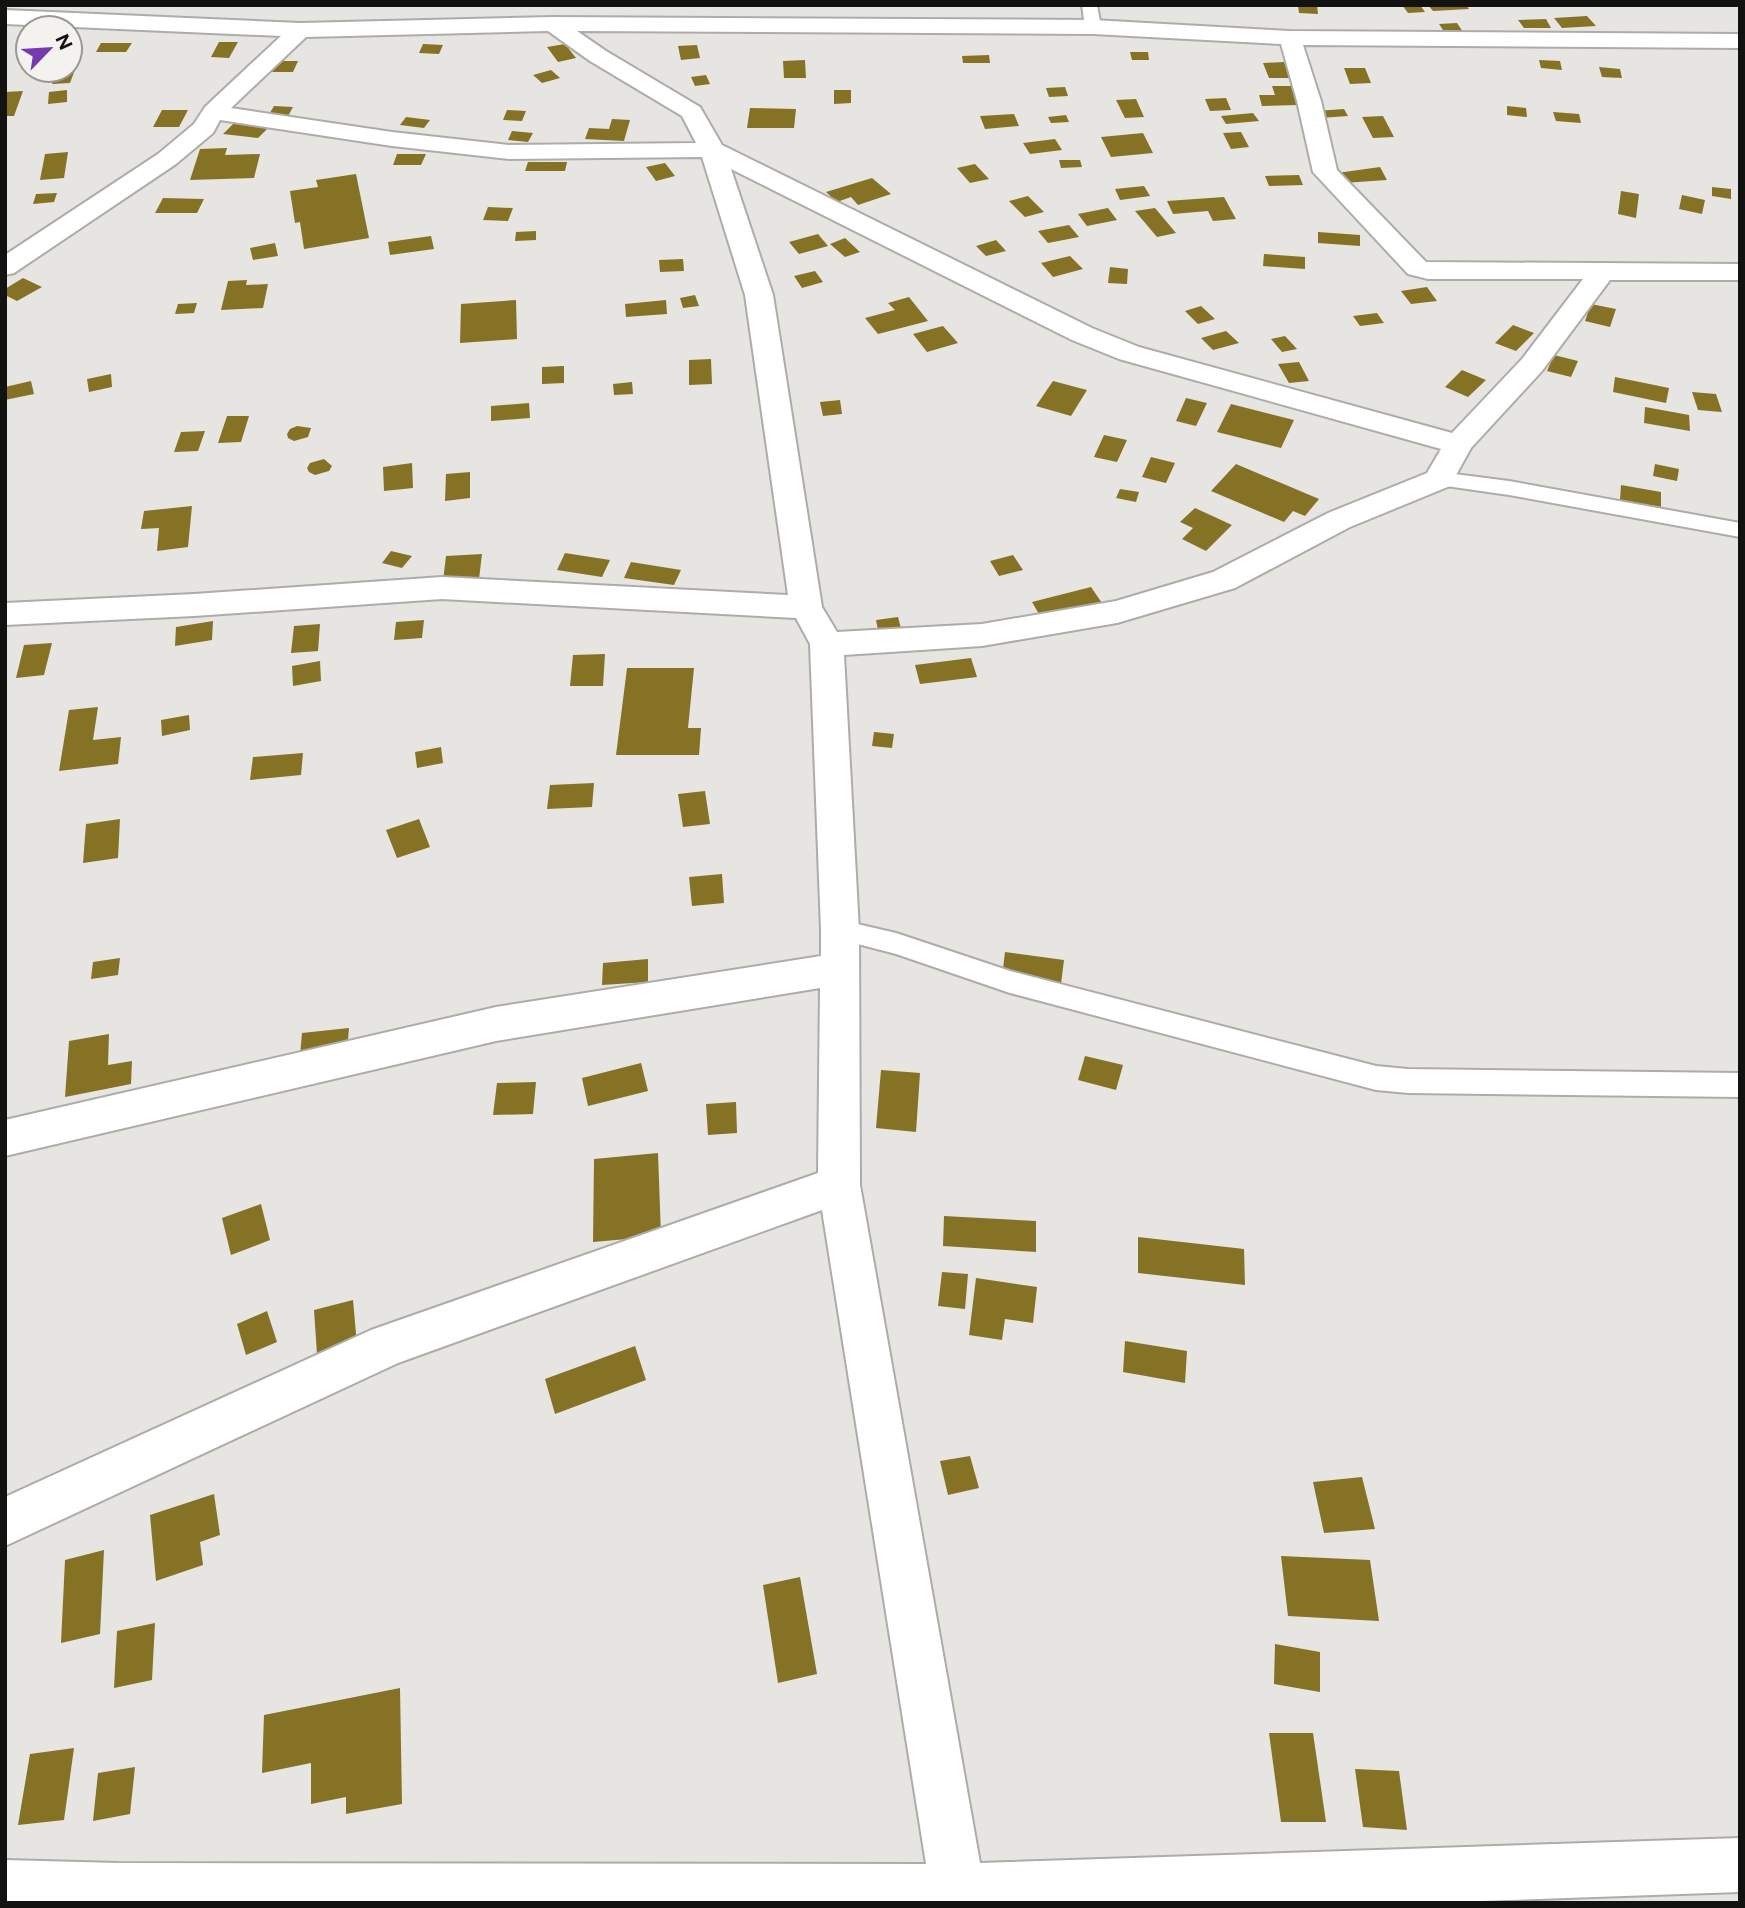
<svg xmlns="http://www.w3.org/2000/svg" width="1745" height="1908" font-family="Figtree,sans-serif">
<rect width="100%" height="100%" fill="#e6e5e1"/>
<path fill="#857225" d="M1298 5H1317L1318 14 1299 13Z
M1402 5H1420L1425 12 1408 13Z
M1428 5H1466L1469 9 1433 11Z
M1587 16 1596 26 1562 28 1554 18Z
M1546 19 1551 28H1524L1518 20Z
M1457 23 1463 32 1445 33 1439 24Z
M219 42H238L229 58 211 57Z
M101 43H132L126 52H96Z
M423 44 443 45 439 54 419 53Z
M565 44 576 58 558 62 547 47Z
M697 45 700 58 681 60 678 46Z
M1130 52H1148L1149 60H1132Z
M989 55 990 63H963L962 56Z
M805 60 806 78H784L783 61Z
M1539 60 1560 61 1562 70 1541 68Z
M278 61H298L293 72H272Z
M1284 62 1291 78H1269L1263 63Z
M70 67H76L70 83 52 84 57 70H70Z
M1599 67 1620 69 1622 78 1602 77Z
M1344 68H1365L1371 83 1350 84Z
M551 70 560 78 542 83 533 75Z
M706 75 710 84 695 86 691 77Z
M1272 86H1291L1298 105 1262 106 1259 95H1275Z
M1065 87 1068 96 1049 97 1046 88Z
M67 90V102L48 104 49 92Z
M834 90H851V103L834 104Z
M23 91 14 116H5V92Z
M1226 98 1231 110 1210 111 1205 99Z
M1136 99 1144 117 1125 118 1116 100Z
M274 106 293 107 287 118 268 116Z
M1507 106 1526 108 1527 117 1507 115Z
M750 108 796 109 794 128H747Z
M1344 109 1348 116 1320 118 1316 111Z
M162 110H188L179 127H153Z
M507 110 526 111 522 121 503 120Z
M1553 112 1579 114 1581 123 1556 121Z
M1253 113 1259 121 1226 124 1221 116Z
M1014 114 1019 126 985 129 980 116Z
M1066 115 1069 122 1051 123 1048 117Z
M1383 116 1394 137 1373 138 1362 117Z
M406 117 430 120 424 128 400 125Z
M612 119 630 120 624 141 585 139 589 128 609 129Z
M236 121 270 126 258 138 223 134Z
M512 131 533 133 528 142 508 140Z
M1241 132 1249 147 1231 149 1223 133Z
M1143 133 1153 153 1111 157 1101 137Z
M1055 139 1062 150 1030 154 1023 143Z
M227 148 225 155 260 154 254 178 190 180 200 149Z
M68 152 64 178 40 180 45 154Z
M397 154H426L421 165H393Z
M1059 160H1080L1082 167 1061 168Z
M528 162H567L565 171H525Z
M665 163 675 176 656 181 646 167Z
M975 164 989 179 970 183 957 168Z
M1380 167 1387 180 1343 183 1337 173Z
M356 174 369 238 304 249 300 222 295 223 290 191 318 187 316 180Z
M1299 175 1303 185 1269 186 1265 176Z
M872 178 891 194 858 205 851 197 837 202 826 192Z
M1144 186 1150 196 1120 200 1115 189Z
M1712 187 1731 189V199L1712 196Z
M1621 191 1639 194 1636 218 1618 214Z
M57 193 54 202 33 204 36 194Z
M1682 195 1705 200 1702 214 1679 209Z
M1028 196 1044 212 1025 217 1009 201Z
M1224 197 1236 219 1213 221 1208 211 1173 214 1167 201Z
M163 198 204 199 197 213H155Z
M488 207 513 208 508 221 483 220Z
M1108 208 1117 220 1087 226 1078 214Z
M1155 208 1176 233 1157 237 1135 211Z
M1069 225 1079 237 1048 243 1038 231Z
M536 231V240L515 241 516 232Z
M1318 232 1360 235V246L1318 243Z
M818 234 828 246 799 254 789 242Z
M431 236 434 249 390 255 388 242Z
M845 238 860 252 845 257 830 244Z
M996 240 1006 251 986 256 976 246Z
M275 243 278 256 253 260 250 248Z
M1264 254 1305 257V269L1263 266Z
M1070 256 1083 269 1053 277 1041 263Z
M683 259 684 271 660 272 659 260Z
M1110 267 1128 269 1127 284 1108 283Z
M815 271 823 282 802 288 794 276Z
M23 278 42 287 17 301 5 295V289Z
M247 280 246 285 268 284 263 308 221 310 228 281Z
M1427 287 1437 301 1411 304 1401 291Z
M695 295 699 306 683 308 680 298Z
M909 297 928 321 878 334 865 318 895 310 888 303Z
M516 300 517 339 460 343 461 304Z
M666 300 667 314 626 317 625 304Z
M197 303 194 313 175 314 178 304Z
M1591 304 1616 309 1610 327 1585 321Z
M1201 306 1215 319 1198 324 1185 311Z
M1377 313 1384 323 1360 326 1353 316Z
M1513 325 1534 333 1516 351 1495 343Z
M943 326 958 343 927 352 913 334Z
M1226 331 1239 343 1213 350 1201 338Z
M1285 336 1297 349 1282 352 1271 339Z
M1554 355 1578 361 1571 377 1547 371Z
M711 359 712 384 689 385V360Z
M1299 362 1309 381 1289 383 1278 364Z
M564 366V383L542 384V367Z
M1462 370 1486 380 1468 397 1445 387Z
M111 374 112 387 89 392 87 379Z
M1615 377 1669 388 1666 403 1613 392Z
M31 381 34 394 5 400V387Z
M1053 381 1087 390 1071 416 1036 406Z
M632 382 633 394 614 395 613 384Z
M1692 392 1716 394 1722 412 1698 410Z
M1186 398 1207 403 1196 426 1176 421Z
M840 400 842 414 823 416 820 402Z
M529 403 530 418 491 421V406Z
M1231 404 1294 420 1281 448 1217 432Z
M1645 407 1689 415 1690 431 1644 423Z
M227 416H249L241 442 218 443Z
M297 426 311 428 308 437 294 441 288 438 287 434 290 429Z
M205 431 198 451 174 452 181 432Z
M1104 435 1127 440 1117 462 1094 457Z
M1151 457 1175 463 1166 483 1142 477Z
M324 459 332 466 329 471 315 475 309 472 307 468 310 463Z
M412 463 413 488 384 491 383 467Z
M1236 464 1319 499 1305 516 1293 511 1284 522 1211 491Z
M1655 464 1679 469 1677 481 1653 476Z
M470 472V498L445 501 446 474Z
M1621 485 1661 492V507L1620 500Z
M1120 489 1139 492 1136 502 1116 498Z
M192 506 188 547 157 551 159 528 141 529 144 511Z
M1195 508 1232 525 1206 551 1182 539 1193 528 1180 522Z
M391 551 412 556 402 568 382 563Z
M565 553 610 560 602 577 557 570Z
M482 554 479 579 443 581 446 556Z
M1013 555 1023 570 999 576 990 561Z
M631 562 681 570 674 585 624 578Z
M1091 587 1104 606 1043 621 1032 602Z
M898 617 902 632 879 635 876 620Z
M424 620 422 638 394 640 396 622Z
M213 621 212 640 175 646 176 627Z
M320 624 318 651 291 653 294 626Z
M52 643 44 675 16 678 24 645Z
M605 654 603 686H570L573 655Z
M971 658 977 677 920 684 915 665Z
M320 661 321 681 293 686 292 666Z
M627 668H694L688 728H701L699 755H616Z
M98 707 93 740 121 737 118 764 59 771 69 710Z
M189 715 190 730 162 736 161 720Z
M874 732 894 734 892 748 872 746Z
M441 747 443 763 417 768 415 752Z
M303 753 301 775 250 780 253 757Z
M594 783 592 807 547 809 550 785Z
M705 791 710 824 683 827 678 794Z
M120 819 118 858 83 863 86 824Z
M419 819 430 847 397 858 386 830Z
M722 874 724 903 692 906 689 877Z
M1005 952 1064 960 1061 984 1002 977Z
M120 958 118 975 91 979 93 962Z
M648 959V982L602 985 603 963Z
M349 1028 347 1051 300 1056 302 1033Z
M109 1034 108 1065 132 1061 131 1084 65 1097 69 1041Z
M1085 1056 1123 1065 1116 1090 1078 1080Z
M641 1063 648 1091 588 1106 582 1078Z
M881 1070 920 1073 916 1132 876 1128Z
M536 1082 533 1114 493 1115 497 1083Z
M736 1102 737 1133 708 1135 706 1104Z
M658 1153 661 1236 593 1242 594 1159Z
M261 1204 270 1240 231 1255 222 1218Z
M944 1216 1036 1221V1252L943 1246Z
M1138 1237 1244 1249 1245 1285 1138 1273Z
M942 1272 968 1274 965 1309 938 1306Z
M976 1278 1037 1287 1033 1323 1005 1319 1002 1340 969 1335Z
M353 1300 357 1345 317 1354 314 1310Z
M267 1311 277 1342 246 1355 237 1324Z
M1125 1341 1187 1351 1185 1383 1123 1372Z
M635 1346 646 1380 555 1414 545 1379Z
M970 1456 979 1488 948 1495 940 1461Z
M1362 1477 1375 1529 1324 1533 1313 1482Z
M214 1494 220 1535 200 1542 203 1565 156 1581 150 1515Z
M104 1550 100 1634 61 1643 65 1560Z
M1281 1556 1370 1560 1379 1621 1288 1616Z
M800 1577 817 1674 778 1683 763 1585Z
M155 1623 152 1680 114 1688 117 1631Z
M1275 1644 1320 1652V1692L1274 1684Z
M400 1688 402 1804 346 1814V1797L311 1804V1763L262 1773 264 1715Z
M1269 1733H1313L1326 1822H1281Z
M74 1748 64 1820 18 1825 30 1754Z
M135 1767 130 1814 93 1821 98 1773Z
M1355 1769 1399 1771 1407 1830 1363 1827Z"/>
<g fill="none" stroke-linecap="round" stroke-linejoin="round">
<defs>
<path id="lane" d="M1082 5H1097L1101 27 1098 30 1093 32 1085 27Z
M1439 472 1509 481 1740 523V537L1509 495 1432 484 1429 479 1432 474Z
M840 920 896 933 1010 971 1376 1066 1408 1069 1740 1073V1097L1408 1093 1376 1090 1010 993 896 954 831 937 827 930 831 923Z"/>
<path id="street" d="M5 10 300 23 553 17 1093 20 1290 31 1740 34V48L1303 45 1321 101 1337 170 1426 262 1740 264V280H1610L1542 371 1471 448 1450 486 1350 527 1235 588 1117 623 982 646 844 655 859 930 860 1185 980 1863 1740 1838V1892L1424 1903H5V1860L118 1863 926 1864 822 1210 398 1363 5 1546V1497L371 1330 818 1173 820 988 496 1041 5 1156V1120L496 1007 821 956V930L810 644 796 618 442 599 194 616 5 625V603L194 594 442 577 788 595 745 295 702 157 509 159 392 146 220 120 213 133 176 164 14 273 5 275V255L158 154 194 124 205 107 281 36 5 24ZM548 31 590 61 682 116 696 143 509 145 392 132 231 108 306 37ZM577 31 1093 34 1281 44 1297 101 1313 172 1408 274 1428 279H1583L1522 359 1452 433 1139 347 1092 328 722 145 700 107 606 51ZM731 169 1072 340 1119 359 1441 449 1427 473 1328 513 1213 572 1116 601 982 624 837 632 822 607 773 295Z"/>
</defs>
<use href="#lane" stroke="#adaca8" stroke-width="4"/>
<use href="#street" stroke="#adaca8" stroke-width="4"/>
<use href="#lane" fill="#fff" fill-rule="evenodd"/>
<use href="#street" fill="#fff" fill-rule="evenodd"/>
</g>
<rect width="1745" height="1908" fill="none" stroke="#121210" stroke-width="14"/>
<g transform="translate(49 49) rotate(65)"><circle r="33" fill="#f4f2ee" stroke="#9a9895" stroke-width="2"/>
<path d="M0-5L12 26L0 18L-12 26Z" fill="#763aaf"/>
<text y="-10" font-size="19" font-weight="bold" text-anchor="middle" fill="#121210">N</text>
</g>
</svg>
